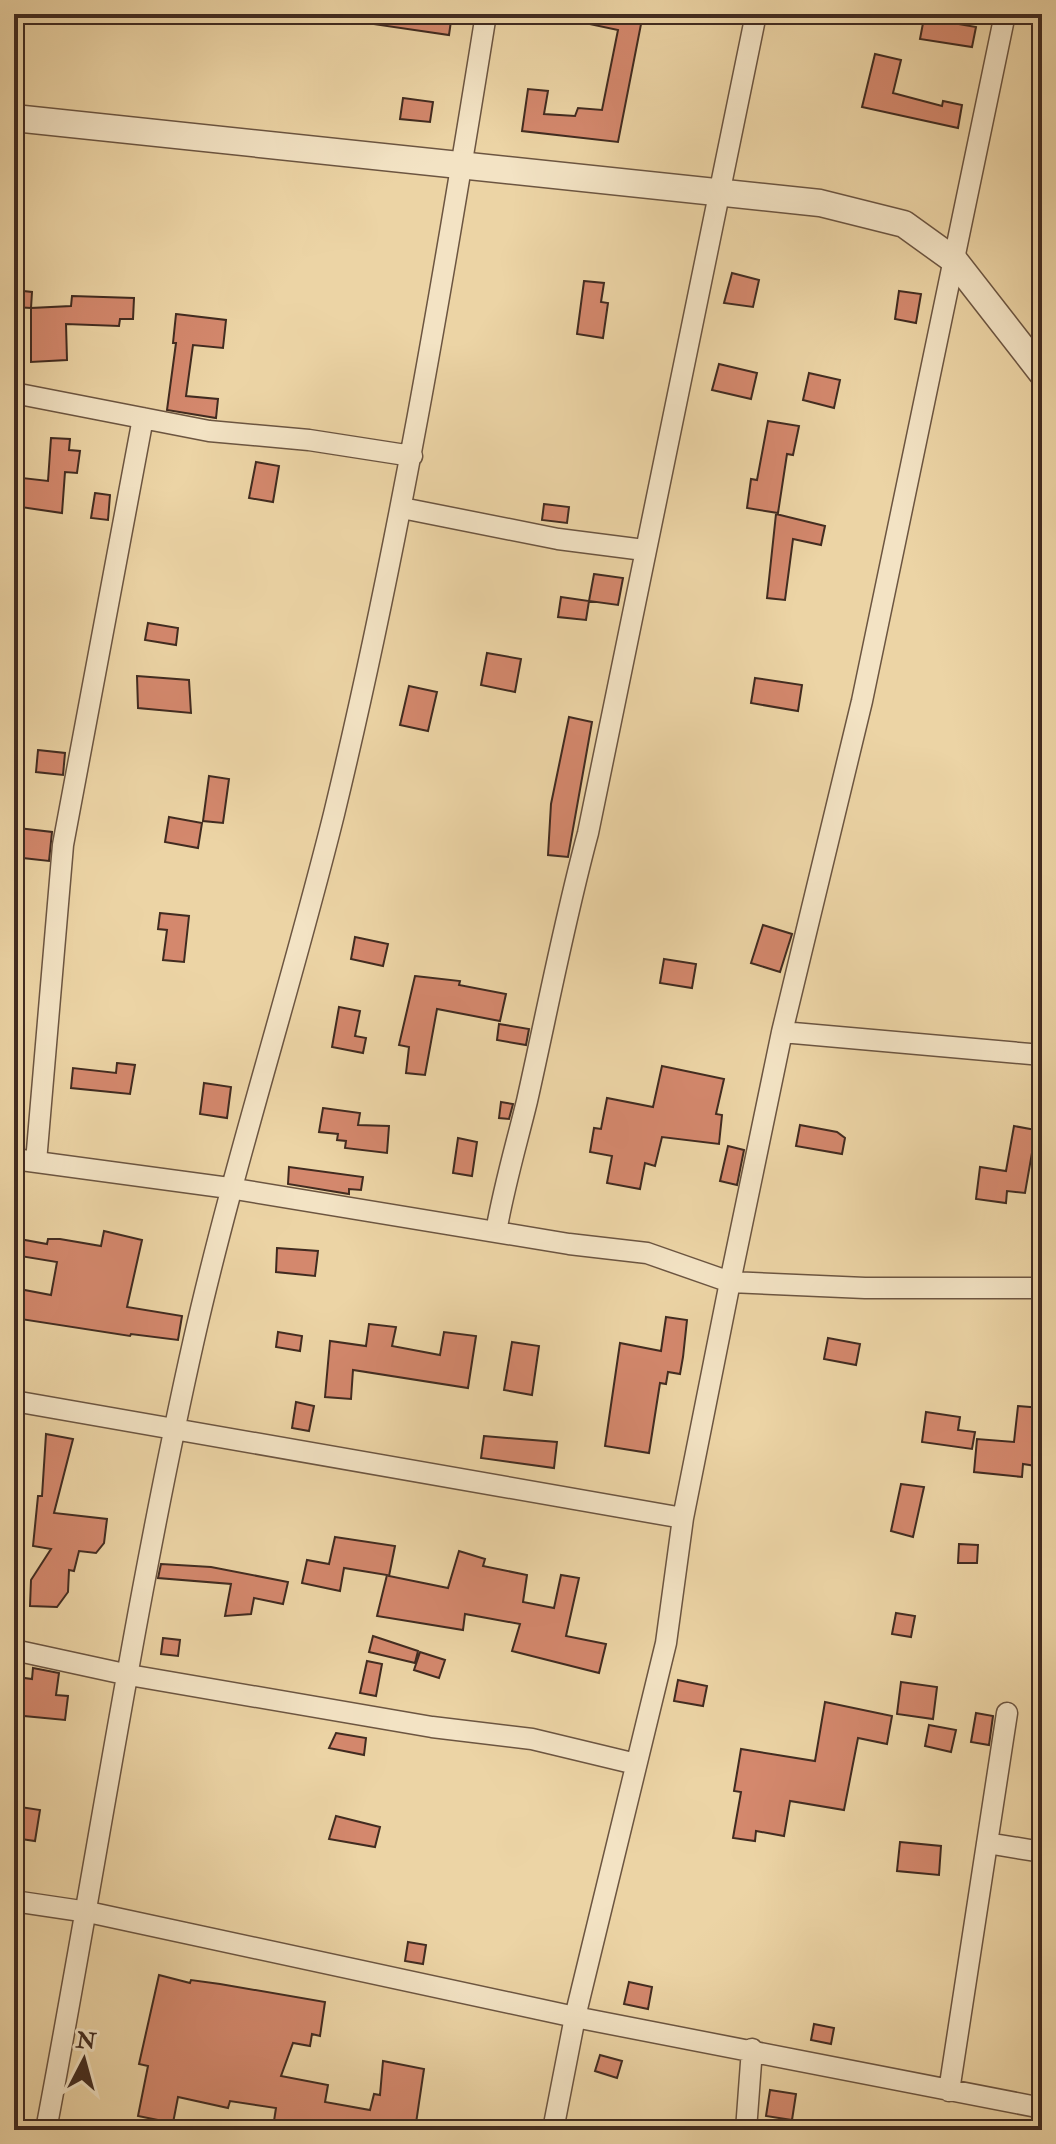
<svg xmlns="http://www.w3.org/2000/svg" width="1056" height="2144" font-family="'IM FELL Double Pica',serif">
<rect width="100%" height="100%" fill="#ecd4a5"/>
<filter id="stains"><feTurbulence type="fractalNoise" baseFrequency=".0025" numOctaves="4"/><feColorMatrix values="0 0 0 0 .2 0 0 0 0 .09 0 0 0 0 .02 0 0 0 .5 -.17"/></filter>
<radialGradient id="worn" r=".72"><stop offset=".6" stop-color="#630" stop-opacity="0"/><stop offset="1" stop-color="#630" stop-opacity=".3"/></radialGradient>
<path fill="#d4886d" stroke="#412b20" stroke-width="2" d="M374 14H452L449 35 373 24Z
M581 14H643L618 142 522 131 528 89 548 91 544 114 575 116 578 108 602 110 618 30 580 22Z
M924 18 976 27 972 47 920 39Z
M875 54 901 60 893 93 942 106 943 101 962 105 958 128 862 107Z
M403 98 433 102 430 122 400 119Z
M732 273 759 280 753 307 724 303Z
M584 281 604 283 601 302 608 303 603 338 577 334Z
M14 290 32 292 31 308 14 307Z
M899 291 921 294 916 323 895 319Z
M72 296 134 298 133 319H120L119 326 66 324 67 360 31 362V308L71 306Z
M176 314 226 320 223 348 193 345 186 396 218 399 216 418 167 410 176 343H173Z
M719 364 757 373 751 399 712 390Z
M809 373 840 380 834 408 803 400Z
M768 421 799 426 793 455 787 454 778 513 747 508 751 479 757 480Z
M51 438 70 439 69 450 80 451 77 473 65 472 62 513 14 506V477L48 481Z
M256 462 279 466 273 502 249 498Z
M95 493 110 495 108 520 91 518Z
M544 504 569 507 567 523 542 520Z
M776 514 825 526 821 545 793 539 785 600 767 598Z
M594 574 623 578 618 605 589 601Z
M561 597 589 601 586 620 558 617Z
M148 623 178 628 176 645 145 640Z
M487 653 521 659 515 692 481 685Z
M137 676 189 680 191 713 138 708Z
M755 678 802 685 798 711 751 703Z
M409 686 437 692 428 731 400 725Z
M569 717 592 722 568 857 548 855 551 804Z
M38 750 65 753 63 775 36 772Z
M209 776 229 779 223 823 203 821Z
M169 817 202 823 198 848 165 842Z
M18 828 52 832 49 861 14 857Z
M160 913 189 916 184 962 163 960 167 930 158 929Z
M763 925 792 934 780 972 751 963Z
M355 937 388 944 383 966 351 959Z
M664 959 696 964 692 988 660 983Z
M415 976 460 981 459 985 506 994 500 1021 437 1009 425 1075 406 1073 409 1047 399 1045Z
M339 1007 360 1011 355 1036 366 1038 363 1053 332 1047Z
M499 1024 529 1029 526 1045 497 1040Z
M117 1063 135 1065 130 1094 71 1088 73 1068 116 1073Z
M662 1066 724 1079 716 1114 722 1115 719 1144 662 1137 655 1166 645 1163 640 1189 607 1183 612 1156 590 1152 594 1128 601 1129 607 1098 653 1107Z
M204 1083 231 1087 227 1118 200 1114Z
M501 1102 513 1104 509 1119 499 1118Z
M323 1108 360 1113 358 1125 389 1126 387 1153 345 1148 346 1141 337 1140 338 1134 319 1132Z
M800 1125 837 1132 845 1138 842 1154 796 1146Z
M1014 1126 1036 1130 1025 1193 1007 1191 1006 1203 976 1199 980 1167 1006 1171Z
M458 1138 477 1142 472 1176 453 1173Z
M728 1146 744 1150 737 1185 720 1181Z
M289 1167 363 1177 361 1190 349 1189V1194L288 1184Z
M104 1231 142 1240 127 1307 182 1316 178 1340 131 1334 130 1336 14 1318V1288L51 1295 57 1262 14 1255V1238L47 1244 48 1239H60L101 1246Z
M277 1248 318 1251 315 1276 276 1272Z
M666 1317 687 1320 683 1357 680 1374 668 1372 666 1384 660 1383 649 1453 605 1446 620 1343 661 1351Z
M369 1324 396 1327 392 1346 440 1355 444 1332 476 1336 468 1388 353 1370 351 1399 325 1397 330 1341 366 1346Z
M278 1332 302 1336 300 1351 276 1347Z
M828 1338 860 1344 856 1365 824 1359Z
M512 1342 539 1346 532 1395 504 1390Z
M296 1402 314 1406 309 1431 292 1428Z
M1018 1406 1042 1408V1467L1023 1464 1022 1477 974 1472 977 1439 1014 1442Z
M926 1412 960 1417 958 1430 975 1432 972 1449 922 1442Z
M46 1434 73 1439 54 1513 107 1519 104 1543 96 1553 79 1551 74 1571 69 1570 68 1592 57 1607 30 1606 31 1580 51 1549 33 1546 38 1496H42Z
M484 1436 557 1442 554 1468 481 1458Z
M901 1484 924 1487 913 1537 891 1531Z
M335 1537 395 1546 389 1576 448 1588 459 1551 485 1559 483 1566 527 1575 523 1602 554 1608 561 1575 579 1578 566 1636 606 1644 599 1673 512 1651 520 1624 465 1614 463 1630 377 1616 387 1575 344 1568 340 1591 302 1583 307 1560 329 1564Z
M959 1544 978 1545 977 1563H958Z
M161 1564 211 1567 288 1582 283 1604 254 1598 251 1614 225 1616 231 1584 158 1578Z
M896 1613 915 1616 911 1637 892 1634Z
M373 1636 418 1651 415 1663 369 1652Z
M163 1638 180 1640 178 1656 161 1654Z
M420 1652 445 1660 439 1678 414 1670Z
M367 1661 382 1664 376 1696 360 1693Z
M33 1668 59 1673 56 1695 68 1696 65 1720 14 1715 17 1677 32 1679Z
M678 1680 707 1686 703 1706 674 1701Z
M901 1682 937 1687 933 1719 897 1714Z
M825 1702 892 1716 887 1744 858 1738 844 1810 790 1801 784 1836 756 1831 755 1841 733 1838 741 1792 734 1791 741 1749 815 1761Z
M976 1713 993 1716 989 1745 971 1742Z
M929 1725 956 1730 951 1752 925 1746Z
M336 1733 366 1738 364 1755 329 1748Z
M14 1806 40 1810 35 1841 14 1838Z
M336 1816 380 1827 375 1847 329 1839Z
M900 1842 941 1846 939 1875 897 1871Z
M408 1942 426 1945 423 1964 405 1961Z
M159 1975 190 1983 191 1980 220 1984 325 2002 320 2036 312 2034 310 2046 293 2043 281 2076 328 2085 325 2102 370 2110 374 2094 380 2095 383 2061 424 2069 415 2130H326L274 2121 276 2108 230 2101 228 2108 178 2097 173 2123 138 2116 148 2066 139 2064Z
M629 1982 652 1987 648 2009 624 2004Z
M814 2024 834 2028 831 2044 811 2040Z
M600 2055 622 2061 617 2078 595 2071Z
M770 2090 796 2094 792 2120 766 2116Z"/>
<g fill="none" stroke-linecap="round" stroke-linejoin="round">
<defs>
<path id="minor" d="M14 393 209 431 309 440 412 456
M402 508 558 539 644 550
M782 1032 862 701 1005 14
M14 1159 229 1188 569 1244 647 1253 730 1282 782 1032 1042 1055
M36 1162 63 845 143 418
M496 1232C504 1186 516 1146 527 1101 547 1012 564 922 588 833L756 14
M14 1401 683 1518
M14 1650 129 1675 432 1727 532 1739 636 1764
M987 1843 1042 1852
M14 1901 88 1912 575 2017 1042 2108
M949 2091 1007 1713
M46 2130C96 1867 135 1601 194 1339 234 1163 290 991 334 814 398 550 443 282 486 14
M553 2130 575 2017 666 1643 683 1518 730 1282 865 1288H1042
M746 2130 752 2049"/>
<path id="tertiary" d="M14 118 820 203 904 224 954 260 1042 373"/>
</defs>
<use href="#minor" stroke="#6c5541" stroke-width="23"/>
<use href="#tertiary" stroke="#6c5541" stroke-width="29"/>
<use href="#minor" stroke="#f3e3c4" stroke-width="20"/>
<use href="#tertiary" stroke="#f3e3c4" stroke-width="26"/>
</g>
<rect width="1056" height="2144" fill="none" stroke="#ecd4a5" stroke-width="48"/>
<rect x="16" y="16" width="1024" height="2112" fill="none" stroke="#412b20" stroke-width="4"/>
<rect x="24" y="24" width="1008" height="2096" fill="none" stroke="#412b20" stroke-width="2"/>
<g transform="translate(84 2060) rotate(6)" stroke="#f3e3c4" stroke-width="6" paint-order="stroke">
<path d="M0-6L14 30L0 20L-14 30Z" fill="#412b20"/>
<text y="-12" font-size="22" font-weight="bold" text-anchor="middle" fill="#412b20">N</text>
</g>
<rect width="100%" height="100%" filter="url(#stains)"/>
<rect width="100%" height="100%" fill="url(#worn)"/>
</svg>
